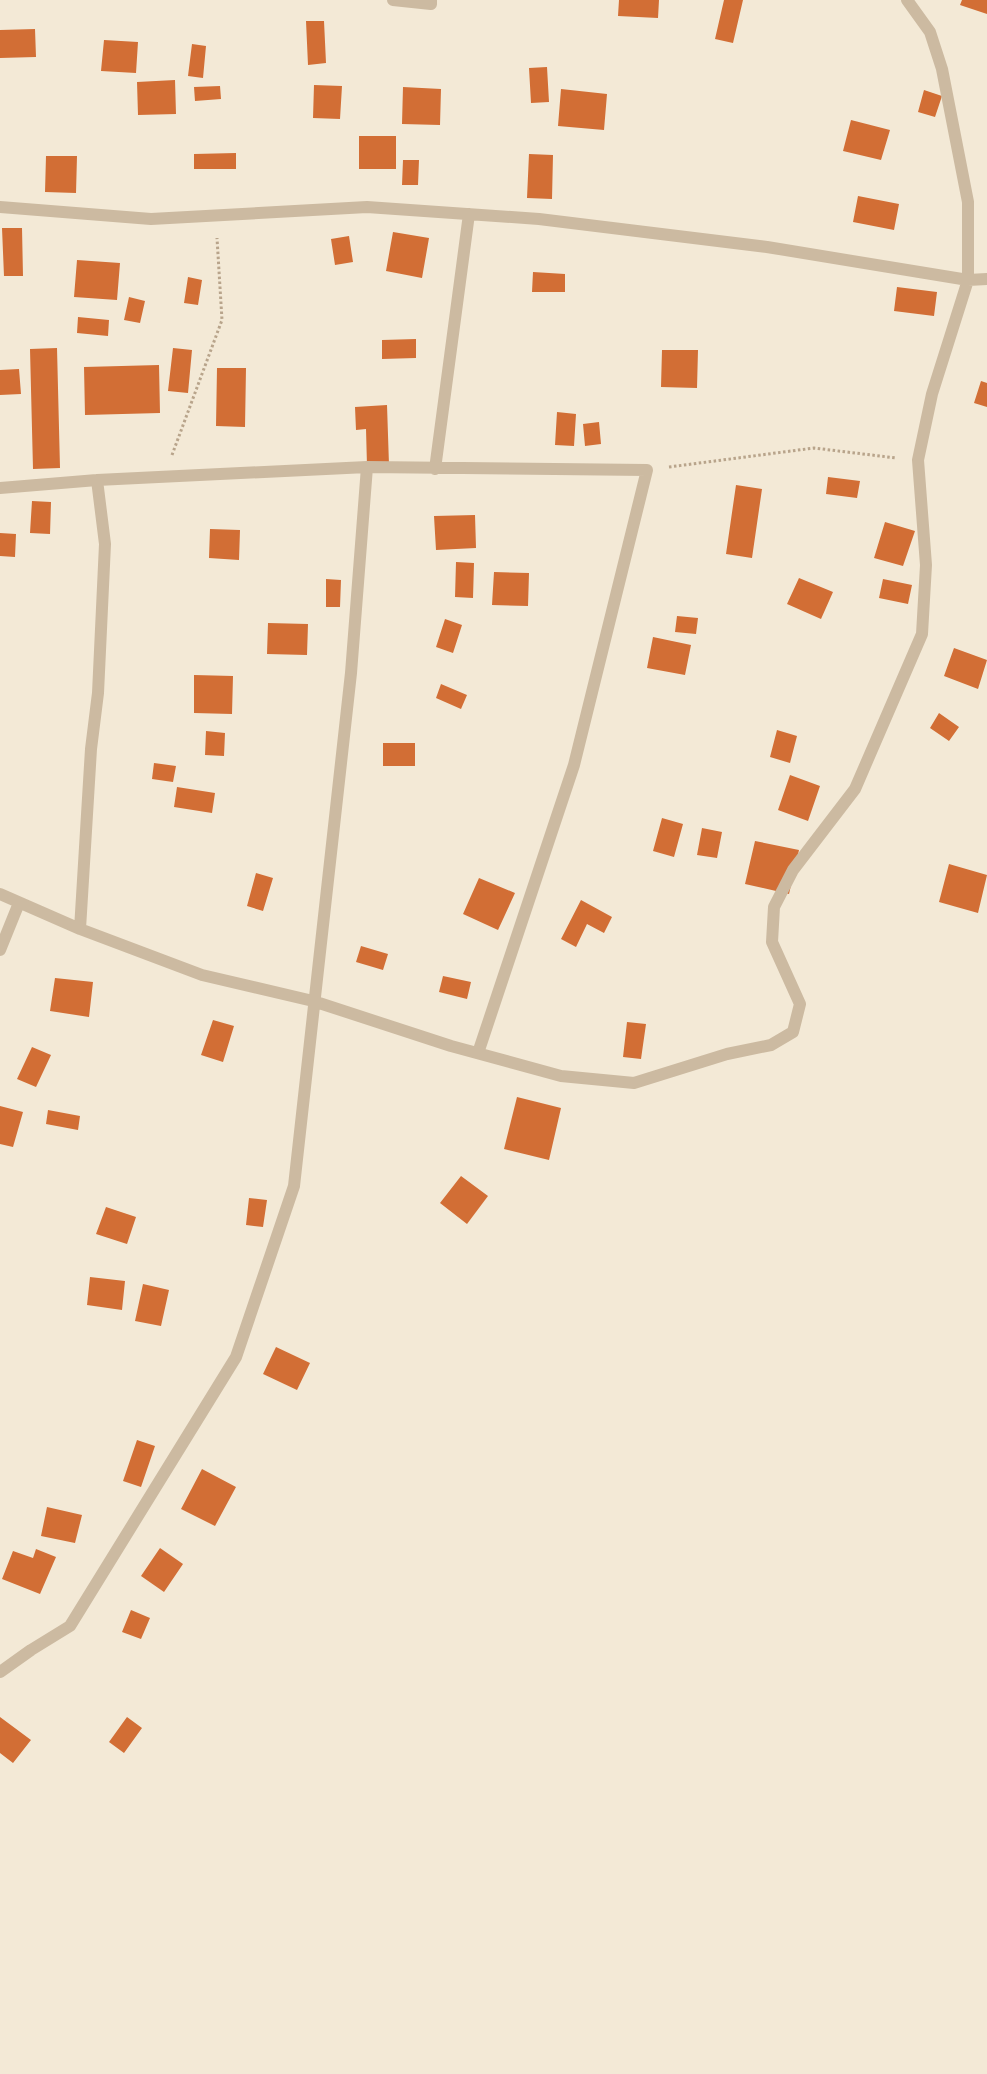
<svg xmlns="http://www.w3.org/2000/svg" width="987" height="2074" font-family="Mulish,sans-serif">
<rect width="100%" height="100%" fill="#f3e9d6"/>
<path fill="#d26e35" d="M619 0H659L658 18 618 16Z
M724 0H743L733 43 715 39Z
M962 0H987V14L960 5Z
M306 21H324L326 63 308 65Z
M35 29 36 57 0 58V30Z
M104 40 138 42 136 73 101 71Z
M192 44 206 46 203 78 188 76Z
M547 67 549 102 531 103 529 68Z
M175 80 176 114 138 115 137 82Z
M314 85 342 86 340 119 313 118Z
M220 86 221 99 195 101 194 87Z
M403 87 441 89 440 125 402 124Z
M561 89 607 94 604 130 558 126Z
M924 90 942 96 935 117 918 112Z
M851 120 890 130 881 160 843 151Z
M359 136H396V169H359Z
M236 153V169H194V154Z
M529 154 553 155 552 199 527 198Z
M46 156H77L76 193 45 192Z
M403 160H419L418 185H402Z
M858 196 899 204 894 230 853 222Z
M2 228H22L23 276H4Z
M393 232 429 238 422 278 386 271Z
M349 236 353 262 335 265 331 239Z
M77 260 120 263 117 300 74 297Z
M533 272 565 274V292H532Z
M188 277 202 280 198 305 184 303Z
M897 287 937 292 934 316 894 311Z
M129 297 145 301 140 323 124 320Z
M78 317 109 320 108 336 77 333Z
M416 339V358L382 359V340Z
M57 348 60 468 33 469 30 349Z
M173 348 192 350 188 393 168 391Z
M662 350H698L697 388 661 387Z
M159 365 160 413 85 415 84 367Z
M217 368H246L245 427 216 426Z
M19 369 21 394 0 395V370Z
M981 381 987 383V407L974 403Z
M387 405 389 465 367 466 366 429 356 430 355 407Z
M557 412 576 414 574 446 555 445Z
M599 422 601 444 585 446 583 424Z
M828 477 860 481 857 498 826 494Z
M736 485 762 489 752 558 726 554Z
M32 501 51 502 50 534 30 533Z
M475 515 476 548 436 550 434 516Z
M885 522 915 531 903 566 874 558Z
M210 529 240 530 239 560 209 558Z
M0 533 16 534 15 557 0 556Z
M456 562 474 563 473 598 455 597Z
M494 572 529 573 528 606 492 605Z
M799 578 833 592 821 619 787 604Z
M326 579 341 580 340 607H326Z
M883 579 912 585 908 604 879 598Z
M677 616 698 618 696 634 675 632Z
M445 619 462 625 453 653 436 647Z
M268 623 308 624 307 655 267 654Z
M653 637 691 645 685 675 647 668Z
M954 648 987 660 978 689 944 676Z
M194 675 233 676 232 714 194 713Z
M441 684 467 695 461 709 436 698Z
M939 713 959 727 949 741 930 728Z
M777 730 797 736 790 763 770 757Z
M206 731 225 733 224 756 205 755Z
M383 743H415V766H383Z
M154 763 176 766 173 782 152 779Z
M790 775 820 786 808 821 778 810Z
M177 787 215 793 212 813 174 807Z
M662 818 683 824 674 857 653 851Z
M702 828 722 832 717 858 697 855Z
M755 841 799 850 789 894 745 884Z
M949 864 987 875 978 913 939 902Z
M256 873 273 878 263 911 247 906Z
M479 878 515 893 498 930 463 914Z
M581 900 612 917 604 933 587 924 576 947 561 939Z
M361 946 388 954 383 970 356 962Z
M443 976 471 982 467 999 439 992Z
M55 978 93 982 89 1017 50 1011Z
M213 1020 234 1026 223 1062 201 1055Z
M627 1022 646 1024 641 1059 623 1057Z
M32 1047 51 1055 36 1087 17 1079Z
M517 1097 561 1108 549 1160 504 1149Z
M0 1106 23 1112 13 1147 0 1144Z
M48 1110 80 1116 78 1130 46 1124Z
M461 1176 488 1196 467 1224 440 1203Z
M249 1198 267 1200 263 1227 246 1225Z
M106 1207 136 1217 127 1244 96 1234Z
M90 1277 125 1281 122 1310 87 1305Z
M143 1284 169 1290 161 1326 135 1321Z
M276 1347 310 1363 297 1390 263 1374Z
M137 1440 155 1446 141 1487 123 1481Z
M202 1469 236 1487 215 1526 181 1509Z
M47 1507 82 1515 75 1543 41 1536Z
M160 1548 183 1564 164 1592 141 1576Z
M36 1549 56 1557 40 1594 2 1579 13 1551 33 1558Z
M131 1610 150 1618 141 1639 122 1632Z
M0 1717 31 1740 13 1763 0 1753Z
M127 1717 142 1728 124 1753 109 1742Z"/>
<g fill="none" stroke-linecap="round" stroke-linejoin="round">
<path stroke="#b8a48b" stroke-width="3" stroke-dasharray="2.5 2.5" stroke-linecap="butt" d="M172 455 222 320 217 238
M669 467 814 448 896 458"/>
<path stroke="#ccbaa1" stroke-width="12" d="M393 0 431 4V0
M0 207 151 219 367 207 539 219 767 247 968 280 987 279
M435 469 469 214
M0 488 97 480 367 467
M0 894 80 929 202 975 313 1001 451 1046 561 1076 634 1083 727 1054 771 1045 793 1032 800 1004 772 942 774 907 793 870 855 789 922 634 926 565 918 460 932 394 968 280V202L942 69 930 32 907 0
M80 929 91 749 98 693 105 544 97 480
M0 950 19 903
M0 1672 31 1650 70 1626 236 1357 294 1186 351 673 367 467 647 470 574 765 478 1053"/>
</g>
</svg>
